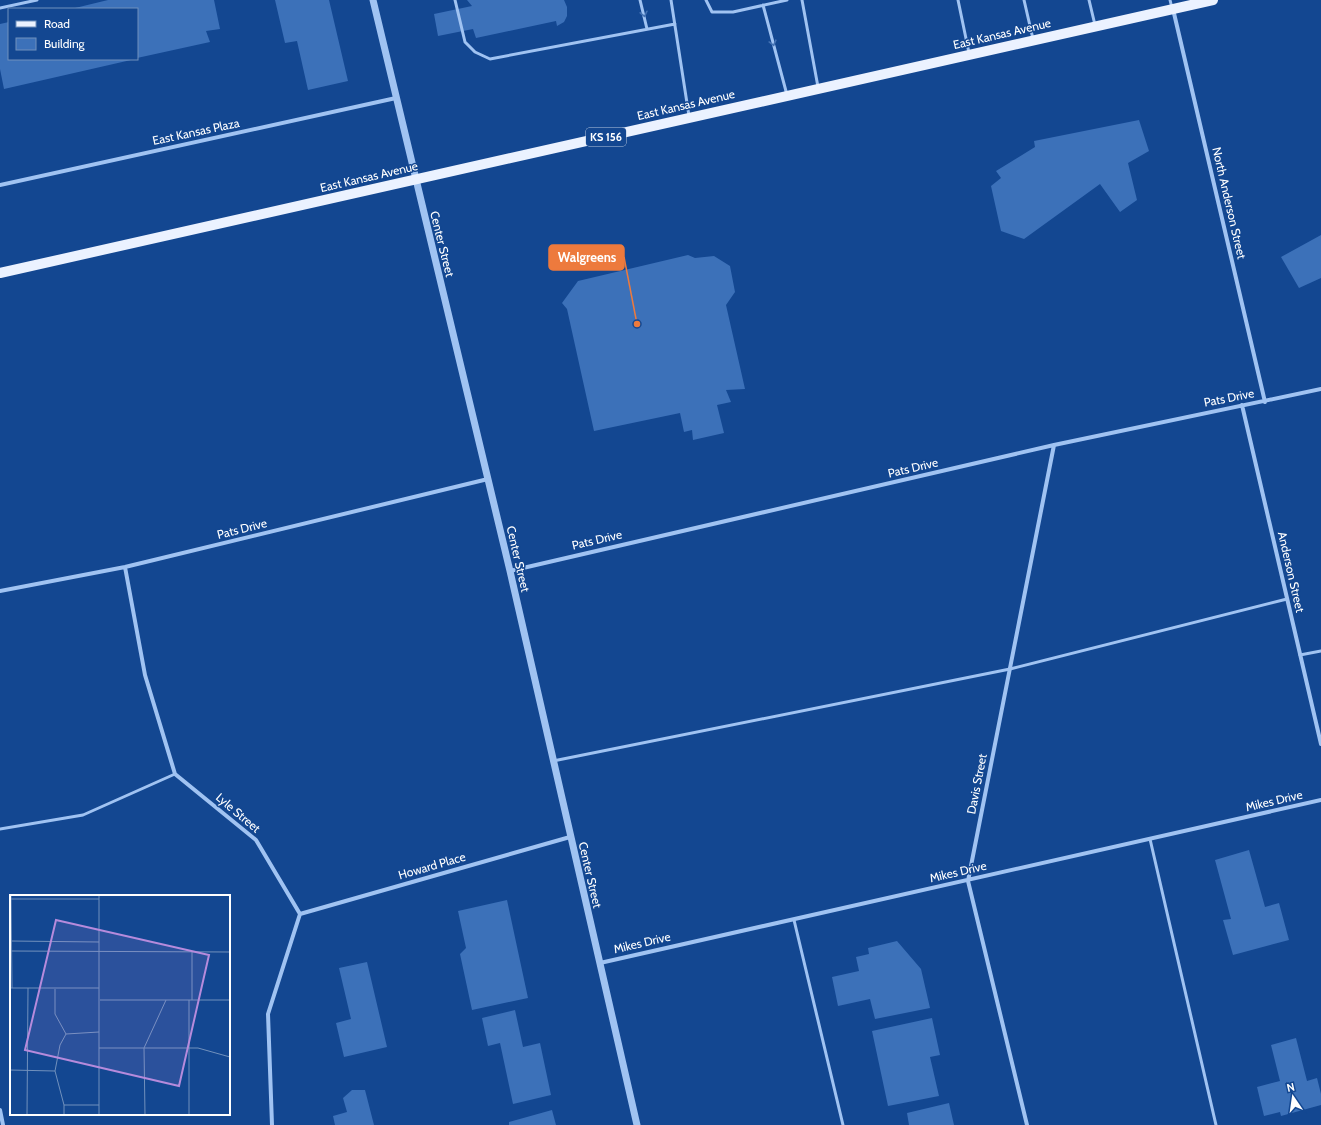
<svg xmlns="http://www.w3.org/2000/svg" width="1321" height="1125" font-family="Cabin,sans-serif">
<rect width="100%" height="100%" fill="#134791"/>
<path fill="#3c71b9" d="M108 0H214L220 29 206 31 210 42 137 58V9H71Z
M275 0H329L348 81 308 90 297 41 285 43Z
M467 0H564L567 7V16L564 22 557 26 556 21 476 38 473 29 438 36 434 14 472 6Z
M9 22V59L131 60 4 89 0 69V24Z
M1139 120 1149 151 1128 163 1137 200 1120 212 1100 184 1024 239 1001 231 991 186 1001 178 996 171 1035 147 1034 141Z
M1321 235V278L1299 288 1281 257Z
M688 255 695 258 714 256 730 266 735 292 726 305 745 389 726 390 731 402 717 405 724 433 693 440 692 430 684 432 680 413 594 431 567 309 562 303 578 281Z
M1249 850 1265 907 1279 903 1289 940 1233 955 1223 920 1231 919 1215 860Z
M507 900 528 998 472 1010 460 954 466 948 458 911Z
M897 941 921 969 930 1008 875 1019 870 999 838 1006 832 977 859 971 856 957 869 954 868 948Z
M367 962 387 1047 344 1057 336 1023 351 1019 339 968Z
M515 1010 523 1047 540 1043 551 1095 513 1104 500 1043 488 1046 482 1018Z
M932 1018 940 1055 930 1057 939 1096 888 1106 872 1031Z
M1296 1038 1307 1081 1317 1078 1321 1094V1105L1281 1116 1280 1112 1264 1116 1257 1087 1280 1081 1271 1045Z
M352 1090H365L374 1125H335L333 1116 347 1112 343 1098Z
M949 1103 954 1125H909L907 1113Z
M552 1110 556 1125H509V1122Z"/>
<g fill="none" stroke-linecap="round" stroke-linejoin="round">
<path stroke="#a0c3f2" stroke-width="3" d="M455 0 465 42 475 52 490 59 675 24
M640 0 647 29
M671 0 689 116
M706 0 712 12H733L787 0
M802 0 818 87
M958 0 969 53
M1024 0 1033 39
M1089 0 1095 25
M1170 0 1172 8
M763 5 787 95
M0 8 37 0
M1300 655 1321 651
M553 761 1010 669 1287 599
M0 829 83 815 175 774
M1150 839 1216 1125
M794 920 843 1125"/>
<path stroke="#a0c3f2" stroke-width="4" d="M1173 9 1265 402
M0 185 396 98
M1242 405 1321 744
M125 567 145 675 175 774 256 840 300 914 268 1014 272 1125
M510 571 1054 445 1321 389
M0 591 125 567 488 479
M300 914 570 837
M600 963 1321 800
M0 1110 3 1125
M1027 1125 968 881 1054 445"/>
<path stroke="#a0c3f2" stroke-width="7" d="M373 0 510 571 637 1125"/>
<path stroke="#ebf2ff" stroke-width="10" d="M0 273 1213 0"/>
</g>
<defs><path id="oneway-chevron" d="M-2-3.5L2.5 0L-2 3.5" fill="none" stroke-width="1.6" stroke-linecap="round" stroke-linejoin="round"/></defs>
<g stroke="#4472b3">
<use href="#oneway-chevron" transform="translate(644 14) rotate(77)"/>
<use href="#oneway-chevron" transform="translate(773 43) rotate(75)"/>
</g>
<g text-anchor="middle" stroke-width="3" stroke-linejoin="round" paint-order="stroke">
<rect fill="#134791" stroke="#b8c8de" stroke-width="1" x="586" y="128" width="40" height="18" rx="3"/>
<g font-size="11" font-weight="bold" fill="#fff">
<text x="606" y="141">KS 156</text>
</g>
<g font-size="12" fill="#fff" stroke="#134791">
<text transform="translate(1002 34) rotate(-13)" y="4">East Kansas Avenue</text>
<text transform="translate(686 105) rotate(-13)" y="4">East Kansas Avenue</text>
<text transform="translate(196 132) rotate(-12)" y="4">East Kansas Plaza</text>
<text transform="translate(369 177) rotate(-13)" y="4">East Kansas Avenue</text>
<text transform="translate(1229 203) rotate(77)" y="4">North Anderson Street</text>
<text transform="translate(442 244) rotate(76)" y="4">Center Street</text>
<text transform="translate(1229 398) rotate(-11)" y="4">Pats Drive</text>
<text transform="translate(913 468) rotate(-13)" y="4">Pats Drive</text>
<text transform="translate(242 529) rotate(-14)" y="4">Pats Drive</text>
<text transform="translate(597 540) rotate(-13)" y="4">Pats Drive</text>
<text transform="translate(518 559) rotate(77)" y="4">Center Street</text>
<text transform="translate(1291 572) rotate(77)" y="4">Anderson Street</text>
<text transform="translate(977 784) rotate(-79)" y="4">Davis Street</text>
<text transform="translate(1274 801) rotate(-13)" y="4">Mikes Drive</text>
<text transform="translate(238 813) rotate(40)" y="4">Lyle Street</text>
<text transform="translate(432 866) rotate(-16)" y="4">Howard Place</text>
<text transform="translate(958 872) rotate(-13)" y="4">Mikes Drive</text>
<text transform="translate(590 875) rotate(77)" y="4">Center Street</text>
<text transform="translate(642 943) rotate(-13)" y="4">Mikes Drive</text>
</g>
</g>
<g transform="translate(10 895)">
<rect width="220" height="220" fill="#134791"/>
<path fill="none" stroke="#7191bd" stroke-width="1" d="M1 0 2 93M89 0V220M0 4H89M1 46 89 47M0 56 220 57M182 57V105M0 93H89M45 94V119L56 139 50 150 45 176 54 210V220M90 105H220M179 105V220M56 139 89 137M89 153H188L220 162M0 175 45 176M54 210H89M17 220 18 93M135 220 134 153 156 105"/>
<path fill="#b68bdc" fill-opacity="0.15" stroke="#b68bdc" stroke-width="2" d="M46 25 199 60 169 191 15 155Z"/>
<rect width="220" height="220" fill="none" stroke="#fff" stroke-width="2"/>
</g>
<path fill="none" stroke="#ed7a3d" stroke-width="1.5" d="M637 324L624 257"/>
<circle fill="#ed7a3d" stroke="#134791" stroke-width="1.5" cx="637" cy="324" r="4"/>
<rect fill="#ed7a3d" stroke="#ed7a3d" stroke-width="1.5" x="549" y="245" width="75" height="25" rx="4"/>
<g font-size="13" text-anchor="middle" font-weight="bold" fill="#fff">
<text x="587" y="262">Walgreens</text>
</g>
<rect x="8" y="8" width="130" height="52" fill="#134791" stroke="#7191bd"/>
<rect x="16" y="21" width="20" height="6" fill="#ebf2ff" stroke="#7191bd"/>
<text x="44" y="28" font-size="12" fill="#ffffff">Road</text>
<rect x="16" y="38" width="20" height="12" fill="#3c71b9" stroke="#7191bd"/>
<text x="44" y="48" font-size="12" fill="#ffffff">Building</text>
<g transform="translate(1293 1097) rotate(347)" stroke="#134791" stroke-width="3" paint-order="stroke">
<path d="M0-3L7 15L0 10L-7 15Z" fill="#ffffff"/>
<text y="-6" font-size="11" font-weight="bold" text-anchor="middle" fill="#ffffff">N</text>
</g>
</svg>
